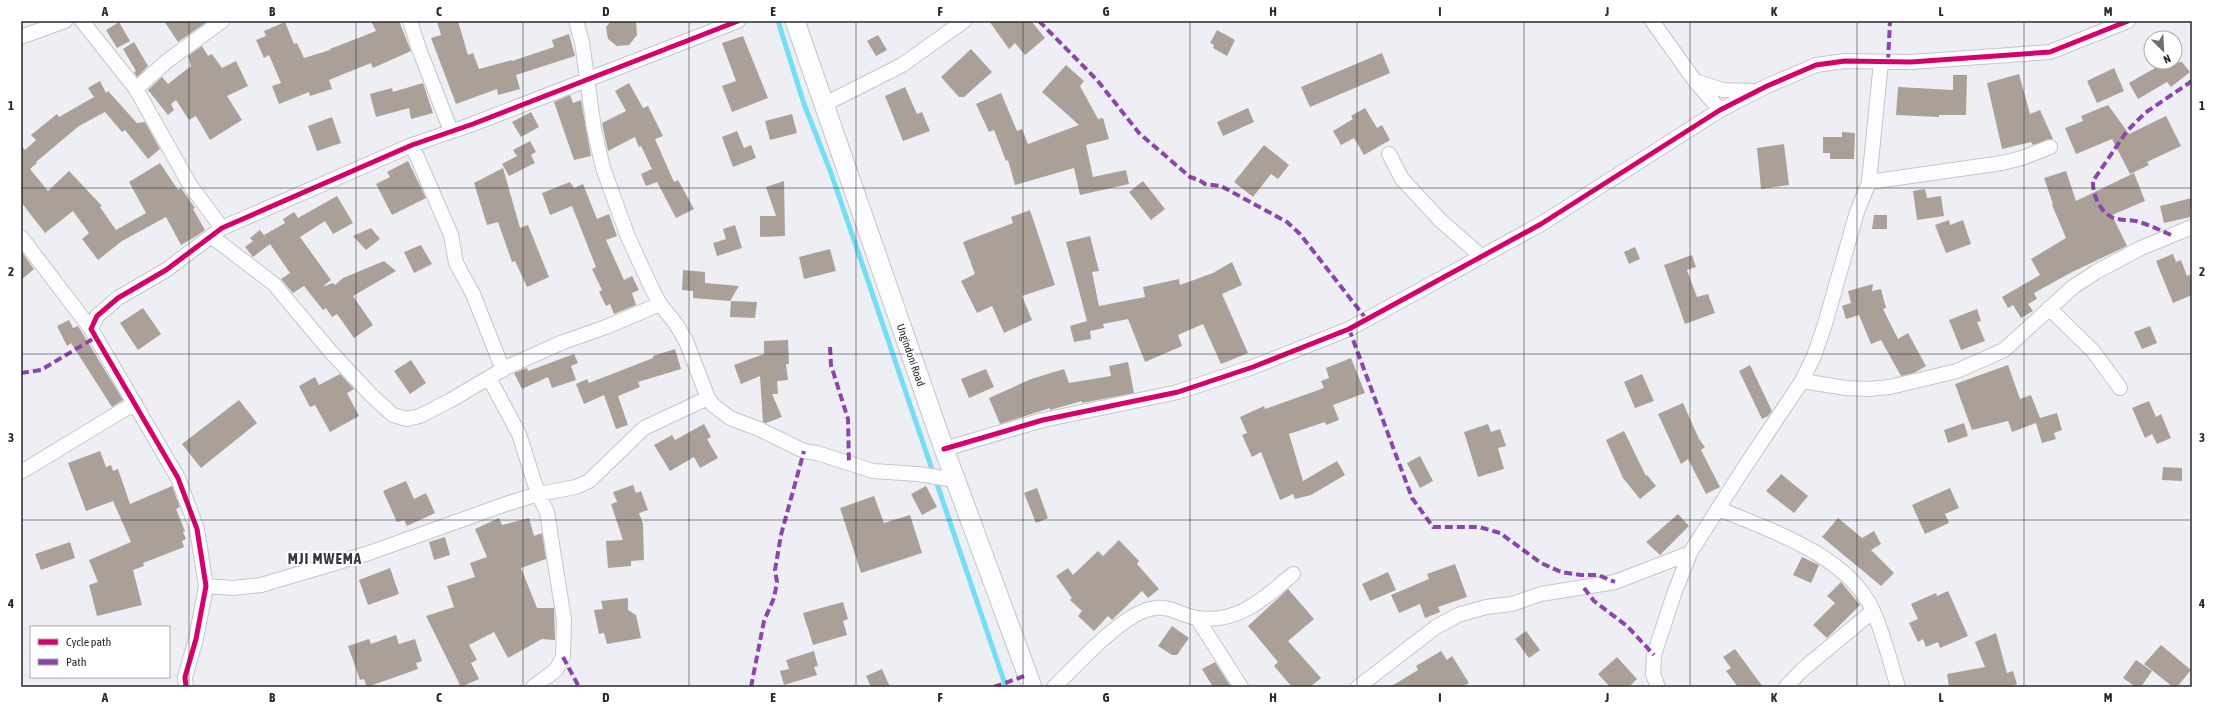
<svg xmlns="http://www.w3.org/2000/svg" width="2213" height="708" font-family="'Asap Condensed',sans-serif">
<rect width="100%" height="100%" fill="#eeeff5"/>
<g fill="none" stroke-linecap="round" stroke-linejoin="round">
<path stroke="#74def4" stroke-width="5" d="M778 21 804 104 831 173 868 281 1006 687"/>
</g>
<path fill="#aaa098" d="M164 21H208L178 42Z
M371 21H399L411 51 373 68 371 63 329 80 332 89 310 96 309 92 279 104 272 86 281 83 269 55 264 58 256 40 266 36 264 31 285 22 294 44 297 43 304 58 330 50V49L376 31Z
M437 21H458L468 55 473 53 479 69 512 60V61L554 47 552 40 569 34 575 56 516 75 520 89 498 95 497 89 456 104 431 38 441 35Z
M611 21H636L637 35 629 45 617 46 608 39 606 27Z
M989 21H1031L1045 38 1025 55 1015 43 1009 49Z
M119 22 130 41 117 48 106 30Z
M1217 30 1235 40 1227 56 1213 48 1214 45 1210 43Z
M878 35 887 50 876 56 867 41Z
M743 36 768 98 732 112 722 86 736 81 722 43Z
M134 42 148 66 137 77 134 72 136 71 123 49Z
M202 46 208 56 212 54 222 68 236 61 248 86 227 96 242 120 210 140 196 116 189 120 176 100 171 104 174 110 168 115 148 90 162 77 168 84 191 66 188 56Z
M971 49 992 72 964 97H959L941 77Z
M1382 53 1390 73 1310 107 1301 87Z
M2151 62H2182L2190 72 2171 87 2167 82 2138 99 2129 83 2155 68Z
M1066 65 1084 81 1080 86 1098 119 1103 118 1109 139 1086 145 1093 177 1126 170 1129 184 1080 195 1074 168 1015 185 1008 160 1006 161 994 130 989 132 976 104 1001 93 1017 131 1022 129 1028 144 1079 125 1042 92Z
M2114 68 2124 91 2097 103 2087 81Z
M2019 74 2030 114 2040 110 2053 139 2033 145 2031 142 2002 149 1987 83Z
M1953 75H1967L1966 115H1939V117L1896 115 1898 87 1953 90Z
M100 81 106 93 108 91 137 123 145 122 160 149 148 159 125 130 122 132 105 112 79 126 36 162 37 163 30 169 48 191 69 171 102 206 100 207 116 230 146 213 129 182 160 163 178 190 181 188 195 208 193 209 205 230 198 235 181 245 166 217 122 241 98 260 82 239 89 233 73 211 45 233 21 202V146L25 150 36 140 31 135 57 114 59 117 94 97 88 88Z
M423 83 433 113 411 119 409 108 376 117 370 94 392 88 393 92Z
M629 83 643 108 648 106 663 136 655 139 674 182 678 180 694 209 676 218 657 182 646 186 641 174 652 169 641 146 639 147 635 137 608 151 602 123 626 111 615 91Z
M905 87 917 114 922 112 930 131 903 141 885 96Z
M570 95 573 103 581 100 591 156 574 160 554 102Z
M2108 105 2129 134 2166 116 2181 146 2147 162 2149 165 2130 174 2112 139 2076 154 2065 128 2083 121 2081 116Z
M1248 108 1254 122 1223 136 1217 122Z
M1365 108 1377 128 1382 125 1390 140 1364 155 1354 138 1341 145 1333 131 1353 119 1351 116Z
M531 112 539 127 521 137 512 122Z
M792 114 797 133 770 140 765 121Z
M332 117 341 143 317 151 308 126Z
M737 131 744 148 751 145 756 158 733 167 722 137Z
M1842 132 1855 133 1854 159H1830V153H1823V137H1842Z
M530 141 536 152 531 155 535 163 509 176 502 164 517 156 513 150Z
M1784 144 1789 185 1761 189 1757 148Z
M1264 145 1289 165 1278 179 1271 174 1253 197 1234 182Z
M408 161 426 198 392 215 376 184 390 177 387 172Z
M503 168 520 228 528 225 549 277 527 287 515 261 512 262 498 222 487 225 474 183Z
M2066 171 2076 201 2134 173 2145 201 2112 215 2127 246 2072 272 2034 293 2037 299 2028 304 2033 311 2021 318 2013 305 2008 308 2002 297 2040 275 2031 259 2066 238 2052 205 2053 204 2044 178Z
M784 181 785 236 760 237V216H776L766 187Z
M1143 181 1165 209 1151 220 1129 192Z
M570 182 574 188 583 184 597 219 609 214 617 236 606 240 624 280 632 276 639 290 632 293 636 305 614 314 610 304 606 306 599 292 602 290 592 269 596 267 572 206 550 215 542 193Z
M1925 189 1927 198 1941 196 1944 216 1917 220 1913 191Z
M337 196 353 223 333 234 325 221 300 237 331 280 322 287 333 283 335 285 343 278 384 261 396 271 353 296 373 325 354 338 337 314 332 317 326 308 323 310 304 286 293 293 281 279 290 273 270 244 253 257 245 247 253 241 250 238 260 230 266 238 264 235 285 223 283 219 294 212 298 218Z
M2192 198 2190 217 2164 223 2160 206Z
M1030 210 1055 285 1022 296 1032 320 1004 333 992 306 977 313 961 281 975 274 963 242 1013 223 1011 217Z
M1874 215H1887V229H1872Z
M1949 220 1950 225 1963 220 1971 244 1946 253 1935 225Z
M735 225 742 248 717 256 713 243 726 239 723 229Z
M371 228 380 239 366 250 353 236Z
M1090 236 1099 271 1092 272 1099 306 1145 297 1143 287 1179 279 1180 285 1213 273 1232 262 1242 285 1222 294 1248 353 1221 364 1203 324 1178 335 1182 346 1145 362 1128 319 1103 324 1104 328 1090 331 1091 339 1074 342 1070 326 1087 321 1066 242Z
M421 245 432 264 414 273 404 252Z
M1635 247 1640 259 1629 264 1624 252Z
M830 249 836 271 804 279 799 257Z
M21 251 34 269 21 280Z
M2173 254 2176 262 2181 260 2187 276 2192 274V295L2173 303 2156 261Z
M1692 255 1696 267 1687 270 1697 297 1708 294 1715 313 1685 324 1664 265Z
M683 270 705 272V283L739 286 730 301 693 298V291L682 290Z
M1873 284 1872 291 1881 289 1886 308 1883 309 1898 339 1908 333 1926 366 1914 373 1901 376 1881 340 1871 344 1859 315 1846 319 1842 306 1851 303 1848 291Z
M731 301 757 302 755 318 730 317Z
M143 308 161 334 138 350 120 323Z
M1977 309 1981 321 1977 322 1985 341 1961 350 1949 320Z
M69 320 73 328 78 326 123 400 112 407 71 343 67 346 57 326Z
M2150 326 2157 343 2142 349 2134 332Z
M788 340 789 364H786L788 380 777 381 778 394H772L782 417 766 423 763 422 760 376 741 384 734 365 764 354V341Z
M675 349 681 369 638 382 640 387 618 396 628 425 616 429 604 395 584 404 576 384 587 379 589 383 653 358V356Z
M574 354 578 363 571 366 576 380 552 388 548 377 522 389 514 373 527 368 528 371Z
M1351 358 1365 393 1333 405 1339 420 1326 425 1325 422 1289 434 1303 481 1337 461 1345 475 1311 495 1295 499 1293 494 1280 500 1261 452 1252 457 1242 435 1247 433 1240 417 1264 406 1265 409 1324 388 1321 381 1329 378 1326 368Z
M411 360 426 383 410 394 394 371Z
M1128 362 1134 393 1082 403V401L1050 410V408L1000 424 989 398 1031 379 1064 369 1069 383 1111 376 1109 366Z
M1750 365 1772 411 1768 416 1762 419 1739 371Z
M2008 365 2020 399 2031 395 2040 418 2057 413 2062 430 2054 433 2056 439 2042 443 2036 423 2012 432 2008 421 1972 430 1955 384Z
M986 369 994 387 969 398 961 379Z
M340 374 354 389 347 393 359 416 330 432 315 405 310 407 299 386 315 377 319 385Z
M1642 374 1654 401 1635 408 1624 382Z
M239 400 257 423 201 468 182 444Z
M2149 401 2156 417 2161 414 2171 438 2157 444 2152 434 2145 438 2132 408Z
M1683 403 1699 439 1705 447 1701 450 1720 487 1706 494 1688 459 1681 464 1658 414Z
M1964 423 1968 436 1948 443 1944 430Z
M704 424 711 437 707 439 718 458 700 468 694 457 670 471 654 445 672 435 675 440Z
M1488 424 1491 432 1500 429 1506 446 1498 448 1504 469 1478 477 1464 432Z
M1624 431 1646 476 1647 475 1656 486 1640 499 1623 478 1606 440Z
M100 451 106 467 111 465 113 471 118 469 130 504 172 486 180 507 176 509 185 531 183 532 186 539 182 541 184 547 143 563 144 566 133 570 142 605 97 616 89 585 98 582 89 560 131 542 113 501 86 511 68 463Z
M1420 456 1433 481 1420 488 1407 463Z
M2163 467 2182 468V481L2162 480Z
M1781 474 1808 496 1794 513 1766 491Z
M406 481 414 499 426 493 435 513 407 526 404 520 397 522 383 491Z
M633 485 636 493 641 491 648 510 639 513 643 524 644 560 631 561V566L608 568 606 541 623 540 611 504 617 502 613 492Z
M926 486 937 507 922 515 911 494Z
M1037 488 1048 518 1036 523 1024 493Z
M1950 488 1959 508 1945 514 1949 523 1925 534 1912 505Z
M874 496 884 523 910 515 922 553 861 573 840 508Z
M1678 514 1689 526 1660 555 1646 542Z
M499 518 502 525 529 518 534 536 542 533 546 559 521 568 537 608H554L555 640 542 639 508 658 494 632 469 645 477 660 471 663 479 679 461 687 426 616 454 607 447 586 475 577 470 563 487 557 475 529Z
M1838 518 1862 538 1874 531 1881 544 1871 550 1894 573 1881 586 1822 537Z
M445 537 450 555 434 560 429 542Z
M1119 540 1139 561 1137 564 1159 589 1148 598 1142 591 1112 620 1108 616 1094 631 1078 616 1082 611 1070 600 1072 598 1056 576 1068 568 1073 575 1098 551 1103 556Z
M70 542 75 558 41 570 35 554Z
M1802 557 1819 565 1811 583 1793 575Z
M1455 564 1467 597 1438 607 1440 612 1425 618 1420 604 1399 613 1391 595 1429 579 1427 574Z
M390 568 399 594 368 605 359 580Z
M1388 572 1396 590 1370 601 1362 584Z
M1841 582 1860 605 1827 638 1813 625 1835 603 1827 596Z
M1288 589 1314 619 1288 641 1321 678 1310 687H1292L1274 666 1278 662 1248 626Z
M1948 591 1968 636 1940 648 1938 642 1926 647 1923 639 1918 642 1909 623 1918 619 1911 604 1936 593 1937 596Z
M628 598V610L636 615 641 638 607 644 604 633 599 634 594 610 603 609 601 601Z
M843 602 848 619 843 621 847 635 813 645 803 613Z
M1172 626 1189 638 1177 655H1172L1158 646Z
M1526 631 1540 650 1529 658 1515 639Z
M1996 633 2007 673 2013 671 2017 684 2008 687H1949L1947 674 1985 667 1975 642Z
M396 635 399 644 415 639 422 661 416 663 418 669 367 687 364 679 360 680 348 646 369 639 371 644Z
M2161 645 2191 670 2177 687H2173L2144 664Z
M1735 649 1763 687H1738L1726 671 1731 668 1723 657Z
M814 651 818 666 814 667 817 675 784 685 780 671 789 669 786 660Z
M1441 651 1447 660 1452 656 1469 683 1462 687H1390L1418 670 1416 666Z
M1617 657 1637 679 1629 687H1610L1598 674Z
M2136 660 2152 671 2141 687H2136L2123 678Z
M1215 662 1231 687H1213L1202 669Z
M882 669 890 687H871L866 676Z"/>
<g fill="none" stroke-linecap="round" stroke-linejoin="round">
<defs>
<path id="minor" d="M82 21 136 89 190 185 222 228
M410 21 419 49 451 131
M576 21 582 42 594 129 603 168 628 237 652 289 660 304 676 324 686 341 708 398 713 405 730 418 759 429 804 451 817 453 873 471 918 474 955 480
M1652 21 1695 81 1720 110
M21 37 65 21
M1698 82 1723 90 1755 91
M136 89 167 61 222 21
M823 105 902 65 964 21
M412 145 451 235 456 263 473 294 503 370
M1389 154 1402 179 1440 220 1482 257
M1869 182 2002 163 2022 158 2050 147
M211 236 274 284 330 351 371 395 393 415 407 419 420 416 451 400 507 367 563 342 606 327 660 304
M21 237 91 329
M2049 308 2093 351 2120 388
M489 378 519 434 538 494 547 512 564 620 563 657 556 670 533 687
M1802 381 1846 388 1868 389 1890 387 1957 371 2004 350 2073 287 2096 272 2141 248 2192 227
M944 449 1043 420 1178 392 1253 367 1349 329 1541 224 1720 110 1767 86 1816 65 1845 61 1911 62 2050 52 2128 21
M21 472 135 403
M1719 509C1770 530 1849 556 1873 611 1884 635 1890 662 1898 687
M206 586 233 588 261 585 369 553 506 504 538 494 576 487 589 481 644 428 708 398
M1197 618 1241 687
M186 687 185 677 196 639 206 586 197 529 178 478 91 329 97 316 118 298 166 270 222 228 412 145 473 124 738 21
M1054 687C1077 665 1120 616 1150 609 1169 604 1180 615 1197 618 1238 624 1265 598 1293 574
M1358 687 1436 627 1458 615 1486 607 1512 604 1541 594 1615 582 1690 553
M1658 687 1653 674 1654 655 1674 594 1690 553 1742 471 1802 381 1814 356 1825 324 1857 212 1869 182 1881 62
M1786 687 1802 670 1873 611"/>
<path id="secondary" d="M795 21 944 449 1032 687"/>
</defs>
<use href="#minor" stroke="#c5c6cb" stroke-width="16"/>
<use href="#secondary" stroke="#c5c6cb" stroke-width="21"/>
<use href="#minor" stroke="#fcfdfe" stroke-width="14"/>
<use href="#secondary" stroke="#fcfdfe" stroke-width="19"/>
<path stroke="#8e44ad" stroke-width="4" stroke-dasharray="8 4" stroke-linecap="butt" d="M1039 21 1097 80 1139 133 1190 177 1199 180 1205 184 1221 186 1287 222 1300 234 1367 320
M1888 62 1890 21
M2171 235C2160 230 2150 225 2139 222 2132 219 2125 221 2118 219 2102 217 2092 195 2093 181L2127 131 2145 113 2192 81
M1349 329 1412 498 1433 527H1479L1500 533 1541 563 1561 572 1581 575H1598L1615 582
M830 347 831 365 848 419 849 464
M21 373 41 370 96 337
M1584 588 1594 601 1627 626 1654 655
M563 657 579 687
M751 687 764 621 774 598 777 582 775 570 781 535 804 451
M994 687 1027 675"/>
<defs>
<path id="cycleway" d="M944 449 1043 420 1178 392 1253 367 1349 329 1541 224 1720 110 1767 86 1816 65 1845 61 1911 62 2050 52 2128 21
M186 687 185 677 196 639 206 586 197 529 178 478 91 329 97 316 118 298 166 270 222 228 412 145 473 124 738 21"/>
</defs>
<use href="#cycleway" stroke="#fff" stroke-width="8"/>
<use href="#cycleway" stroke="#d6006c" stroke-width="5"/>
</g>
<path fill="none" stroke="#27282b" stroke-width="1" stroke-opacity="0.55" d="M189 21V687M356 21V687M523 21V687M689 21V687M856 21V687M1023 21V687M1190 21V687M1357 21V687M1524 21V687M1690 21V687M1857 21V687M2024 21V687M21 188H2192M21 354H2192M21 520H2192"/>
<g text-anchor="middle" stroke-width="4" stroke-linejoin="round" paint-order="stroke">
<g font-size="11" fill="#27282b" stroke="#fff">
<text transform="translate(911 355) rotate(71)" y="4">Ungindoni Road</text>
</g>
<g font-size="15" font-weight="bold" letter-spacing="1" fill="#363840" stroke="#fff">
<text x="325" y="564">MJI MWEMA</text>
</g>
</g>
<rect width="2213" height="708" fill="none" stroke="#ffffff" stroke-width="44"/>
<rect x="30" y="626" width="140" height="52" fill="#ffffff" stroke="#a9a9aa"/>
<rect x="38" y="639" width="20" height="6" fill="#d6006c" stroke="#a9a9aa"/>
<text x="66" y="646" font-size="12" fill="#27282b">Cycle path</text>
<rect x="38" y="659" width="20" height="6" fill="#8e44ad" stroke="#a9a9aa"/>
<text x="66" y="666" font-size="12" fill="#27282b">Path</text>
<g transform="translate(2163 50) rotate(156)"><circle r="19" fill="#ffffff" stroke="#a9a9aa"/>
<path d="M0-3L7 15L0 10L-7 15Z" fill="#6d6e72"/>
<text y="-6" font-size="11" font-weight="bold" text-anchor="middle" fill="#27282b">N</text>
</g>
<rect x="22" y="22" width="2169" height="664" fill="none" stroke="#27282b" stroke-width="1.5"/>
<g font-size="13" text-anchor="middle" font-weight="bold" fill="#27282b">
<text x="105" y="16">A</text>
<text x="272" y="16">B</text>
<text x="439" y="16">C</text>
<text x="606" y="16">D</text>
<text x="773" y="16">E</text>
<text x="940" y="16">F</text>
<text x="1106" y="16">G</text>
<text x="1273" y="16">H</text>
<text x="1440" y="16">I</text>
<text x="1607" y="16">J</text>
<text x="1774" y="16">K</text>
<text x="1941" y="16">L</text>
<text x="2108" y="16">M</text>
<text x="11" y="110">1</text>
<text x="2202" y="110">1</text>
<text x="11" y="276">2</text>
<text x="2202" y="276">2</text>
<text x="11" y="442">3</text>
<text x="2202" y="442">3</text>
<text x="11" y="608">4</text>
<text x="2202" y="608">4</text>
<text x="105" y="702">A</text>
<text x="272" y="702">B</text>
<text x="439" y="702">C</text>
<text x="606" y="702">D</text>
<text x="773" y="702">E</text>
<text x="940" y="702">F</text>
<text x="1106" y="702">G</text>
<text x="1273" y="702">H</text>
<text x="1440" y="702">I</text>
<text x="1607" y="702">J</text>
<text x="1774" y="702">K</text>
<text x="1941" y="702">L</text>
<text x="2108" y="702">M</text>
</g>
</svg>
